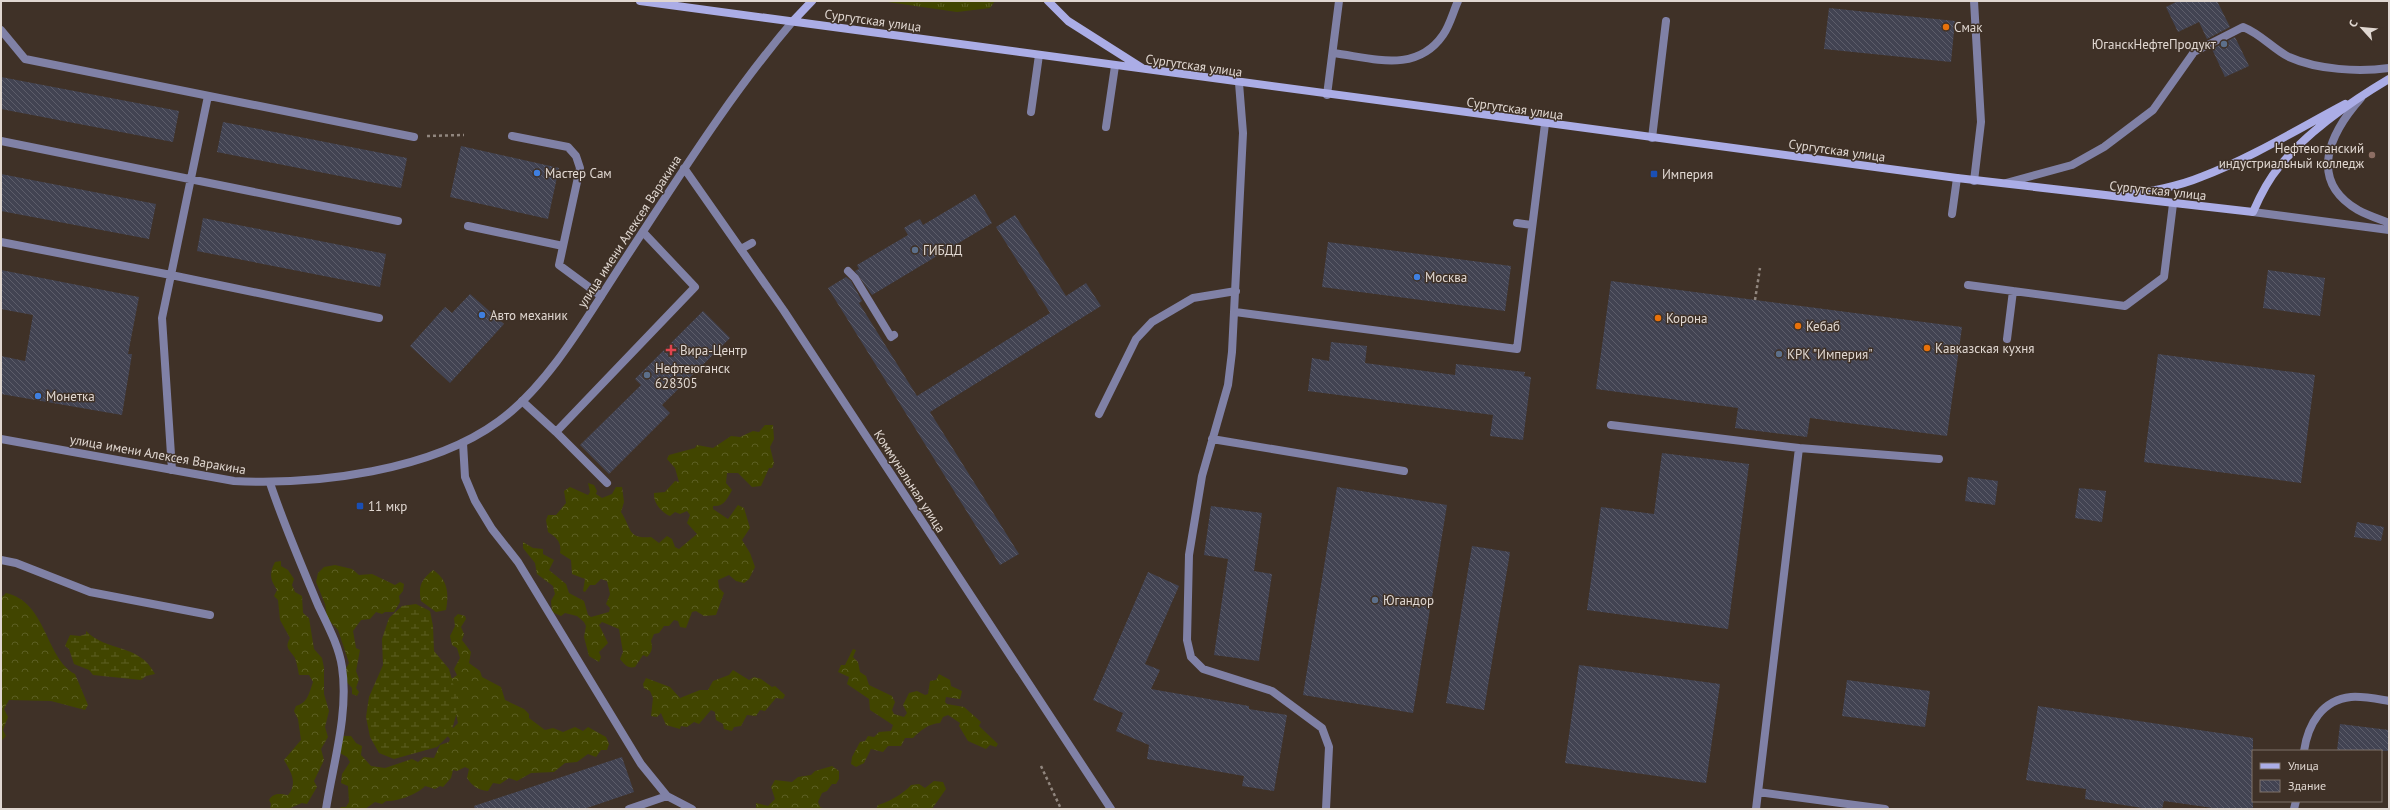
<svg xmlns="http://www.w3.org/2000/svg" width="2390" height="810" font-family="'PT Sans',sans-serif">
<defs>
<pattern id="grass-tufts" width="24" height="20" patternUnits="userSpaceOnUse"><rect width="24" height="20" fill="#414500"/><path d="M3 7l-1-3M5 7V3M7 7l1-3M15 17l-1-3M17 17v-4M19 17l1-3" fill="none" stroke="#5c5f24"/></pattern>
<pattern id="forest-crowns" width="20" height="18" patternUnits="userSpaceOnUse"><rect width="20" height="18" fill="#414500"/><path d="M2 6a3 3 0 1 1 6 0M12 15a3 3 0 1 1 6 0" fill="none" stroke="#5c5f24"/></pattern>
<pattern id="wetland-marsh" width="20" height="14" patternUnits="userSpaceOnUse"><rect width="20" height="14" fill="#414500"/><path d="M1 5h8M5 5V1M11 12h8M15 12V8" fill="none" stroke="#5c5f24"/></pattern>
<pattern id="building-back-hatch" width="6" height="6" patternUnits="userSpaceOnUse"><rect width="6" height="6" fill="#424352"/><path d="M-1 5l2 2M0 0l6 6M5-1l2 2" fill="none" stroke="#5d5d6a"/></pattern>
</defs>
<rect width="100%" height="100%" fill="#3f3127"/>
<path fill="url(#grass-tufts)" d="M881 1H995L990 8 957 12Z"/>
<path fill="url(#forest-crowns)" d="M765 425H773L774 439 770 447 774 463 772 468H769L761 486 752 487 738 473H727L726 483 732 490C727 499 724 507 713 506V509L728 519 738 505 744 508 750 528 742 540 750 553 755 567 749 579 744 583 736 581 729 575 718 580 719 588 724 593 716 615 704 616 696 611 692 612 686 628 680 627 678 621 674 620 669 626H664L659 633 654 634 651 641C653 648 652 652 647 657L643 655 635 667C628 669 624 664 620 659L623 652 619 629 602 622 599 625 608 643 599 652 601 657 599 662 589 656 584 637 586 626 584 622 577 616 565 613 561 616 552 612 551 601 555 594 553 586 537 574 535 563 523 548V542L533 548 543 549V554L554 560 549 570 566 584 569 593 584 601 588 615 591 617 609 612 610 608 606 604 610 594 607 581 601 579 595 585H590L585 592 583 591 585 579 572 574 571 560 560 553C562 542 556 537 548 532L546 520 548 515H556L566 503 564 491 570 487 588 495 590 492 588 483 594 485 597 491 596 494 602 498 612 494 616 487H622L624 502 621 512C632 529 627 539 651 537L659 543 667 536 672 539 675 547 679 549 697 534 687 523 690 515 687 511 680 514 675 512 670 516C662 513 653 503 654 493L665 492 675 481 679 482 675 468 667 459 669 455 695 448 697 445 713 448 731 436 740 437 753 431 759 432Z
M281 561V566L288 570 294 579 292 585 295 592 302 596 303 613 309 618 314 649 322 658 324 668V694L329 711 325 727 328 737 321 749 324 760 314 781 317 787 307 804 302 803 288 809H270L271 804 269 800C274 792 280 794 288 795 298 783 291 772 284 760L301 740 298 719 294 711 296 706C308 703 309 693 313 682L309 675H299C298 670 297 663 295 658 290 650 284 649 290 638L280 620 278 600 274 596 277 590C270 579 269 574 275 562Z
M335 565 352 569 359 575 372 574 395 585 400 582 404 584 403 591 399 596 400 602 394 612H385L382 614 376 612 370 619 361 620 353 631 356 648 360 650 356 671 359 679 356 688 359 692 357 696 352 694V688L344 679V672L349 663 338 630 327 618 325 604 316 582 318 573 324 567Z
M433 570C448 580 449 593 446 610L436 612 421 601C418 586 421 580 433 570Z
M6 593C47 602 45 658 75 674L88 705 85 710 51 701 9 700 4 709 8 717 3 730 6 736 1 741V598Z
M458 614 465 616 466 619 461 627 464 634 462 640 471 652 469 663 480 671 482 677 501 687 505 700 524 709 529 714V718L545 730 553 728 563 732 575 727 583 731 588 727 606 737 609 744 607 750H601L596 757 588 754 577 762 565 763 554 772 531 773 517 781 509 778 500 784 493 783 488 791C478 790 472 786 467 778L469 769 465 767 457 771 453 770 451 778 443 787 440 786 435 789 425 786C418 794 397 802 386 801L382 804 375 802 365 809H340L341 807H346L349 802 348 786 341 783 342 774 350 762 347 757 338 752 343 736H351L356 743 362 746 361 755 371 766 385 768 412 759 418 762 424 757 434 758 440 745 449 742 450 739 445 733 447 727 453 728 458 723 448 678H453L457 675 454 669 460 658 457 648 452 645 450 636 455 626 454 618Z
M853 649 856 650 853 657 858 662 860 672 866 676 869 685 892 696 895 702 892 710 894 714 904 717 907 713 903 705 909 693 917 691 925 695 928 694 930 681 936 680 939 674 950 680 951 686 962 691 960 699 946 697 945 702 947 704 964 707 981 722 979 726 998 744 996 747 990 745 986 749 968 741 959 726 960 723 948 715 943 717 940 723C928 724 921 730 913 738H905L901 746H888L883 752 871 749 864 763 856 767 851 764 852 757 860 742 865 741 868 736 874 737 879 732 891 731 893 725 870 710 869 699 847 684 849 677 838 672 841 665H845Z
M733 670 749 680 754 677 761 679 772 687 775 686 785 695 783 699 776 698 765 711 760 710 756 716 747 715 741 726 734 727 732 731 724 729 723 724 716 720 715 712 711 710 699 724 694 722 687 727 681 726 680 729 666 725 661 713 657 717 651 716 653 698 650 691 644 688 643 684 646 678 670 687 680 698 700 690H708L713 681 729 675Z
M832 766 839 771V779L836 784H832L827 791 822 793 818 802 820 807 825 809H756V803L768 806 775 799 771 787 775 780 792 782 798 777 811 775 815 771Z
M934 781 943 782 946 789 932 809H876L878 805C887 803 906 792 911 785L919 784 925 788Z"/>
<path fill="url(#wetland-marsh)" d="M416 604 430 611 433 626 434 651 449 669 459 705 451 733 437 747 394 759 379 753 370 737 366 717 369 697 383 665 382 639 389 618 402 606Z
M86 631C106 652 139 643 155 674L146 676 141 680 93 675 89 670 74 664 69 649 65 646 70 635 80 636 86 634Z"/>
<path fill="url(#building-back-hatch)" d="M2178 1H2217L2230 27 2207 39 2199 22 2178 32 2166 7Z
M1829 8 1955 21 1951 62 1824 49Z
M2235 37 2249 66 2225 77 2212 49Z
M1 77 179 111 173 142 1 109Z
M223 122 407 158 401 188 217 152Z
M461 146 559 168 548 219 450 197Z
M1 174 156 204 149 239 1 211Z
M975 194 992 223 872 295 855 271 859 269 857 265 908 235 904 228 912 223 920 219 923 225Z
M1015 215 1066 296 1086 283 1101 306 930 412 1019 554 1000 565 828 288 846 277 851 281 862 301 859 303 917 396 1050 313 996 227Z
M203 218 386 254 380 287 197 251Z
M1328 242 1511 266 1505 311 1322 287Z
M1 270 139 297 128 354H132L122 415 1 394V356L25 361 33 315 1 309Z
M2268 270 2325 278 2320 316 2263 308Z
M1611 281 1962 327 1947 436 1810 418 1807 437 1735 428 1738 408 1596 389Z
M470 294 504 324 450 383 410 346 445 307 452 313Z
M703 311 730 338 662 405 670 413 609 474 580 445 641 385 635 379Z
M1331 342 1367 346 1365 363 1455 375 1456 364 1525 372 1524 376 1531 377 1523 440 1490 436 1493 415 1308 391 1312 358 1329 361Z
M2158 354 2315 375 2301 483 2144 462Z
M1662 453 1749 464 1728 629 1587 610 1601 507 1654 514Z
M1968 477 1998 481 1995 505 1965 501Z
M1337 487 1447 505 1413 713 1303 695Z
M2079 488 2106 491 2102 522 2075 518Z
M1211 506 1262 513 1254 571 1272 574 1259 661 1214 655 1228 559 1204 555Z
M2357 522 2384 527 2381 541 2354 537Z
M1472 546 1510 552 1484 710 1446 703Z
M1148 572 1179 586 1145 664 1160 670 1151 689 1249 706V709L1287 715 1274 791 1242 786 1244 776 1147 759 1149 745 1116 731 1123 713 1093 700Z
M1579 665 1720 684 1706 783 1565 763Z
M1847 680 1930 691 1925 727 1842 716Z
M2038 706 2253 738V809H2220L2164 801 2162 809H2149L2085 799 2086 789 2026 780Z
M2340 724 2389 730V751H2337Z
M622 757 634 792 584 809H475L474 806Z"/>
<g fill="none" stroke-linecap="round" stroke-linejoin="round">
<path stroke="#91867e" stroke-width="2.5" stroke-dasharray="3 3" stroke-linecap="butt" d="M427 136 464 135
M1755 300 1760 268
M1041 766 1061 809"/>
<path stroke="#8081a6" stroke-width="8" d="M1974 1 1981 122 1974 181
M1 30 25 59 414 137
M1333 53C1373 58 1416 74 1443 35 1450 25 1453 12 1458 1
M1239 83 1243 133 1232 352 1228 385 1202 476 1189 555 1187 640 1191 657 1203 669 1272 691 1322 728 1329 747 1326 809
M1327 95 1339 1
M208 96 171 275 379 318
M1031 112 1039 55
M1106 127 1115 66
M512 136 568 147 576 156 580 168 559 265 601 296
M1652 138 1666 21
M1 141 398 221
M2006 183 2072 165 2104 147 2153 110 2194 52 2243 27C2261 34 2273 49 2289 57 2318 70 2359 72 2389 68
M1952 214 1957 178
M1517 223 1532 225
M468 226 563 246
M1 242 171 275 162 318 172 470
M741 249 752 243
M848 271 855 278 891 337 894 335
M1968 285 2125 306 2164 277 2173 204
M1235 312 1517 349 1545 124
M2007 339 2013 291
M522 401 556 432 695 287 643 232
M1099 414 1136 339 1152 322 1193 298 1236 291
M1611 425 1799 448
M556 432 607 483
M1212 439 1404 471
M463 443 465 477 475 501 492 529 518 562 641 764 667 796 629 809
M270 483C284 525 301 564 318 605 327 624 339 646 342 667 349 713 333 764 326 809
M1 560 16 563 90 592 210 615
M2304 751C2308 724 2322 700 2351 697 2363 696 2377 699 2389 701
M1758 792 1885 809
M667 796 692 809
M1756 809 1799 448 1939 459
M2294 809 2296 801"/>
<path stroke="#8081a6" stroke-width="8" d="M684 168 784 311 1111 809
M1 439 234 481C317 485 431 471 499 421 549 385 589 314 623 262 677 180 729 96 793 21"/>
<path stroke="#8081a6" stroke-width="8" d="M2361 98C2330 133 2307 180 2358 210 2367 215 2379 219 2389 223
M2253 212 2389 230"/>
<path stroke="#abade6" stroke-width="8" d="M640 1 1957 178 2253 212C2260 196 2267 181 2279 167 2306 133 2352 101 2389 79
M1048 1 1068 21 1142 68
M793 21 812 1
M2124 195C2150 191 2177 187 2201 177 2251 158 2298 129 2345 104"/>
</g>
<g fill="#e8710a" stroke="#3f3127" stroke-width="1.5">
<circle cx="1946" cy="27" r="4"/>
<circle cx="1658" cy="318" r="4"/>
<circle cx="1798" cy="326" r="4"/>
<circle cx="1927" cy="348" r="4"/>
</g>
<g fill="#5c6f8a" stroke="#3f3127" stroke-width="1.5">
<circle cx="2224" cy="44" r="4"/>
<circle cx="915" cy="250" r="4"/>
<circle cx="1779" cy="354" r="4"/>
<circle cx="647" cy="375" r="4"/>
<circle cx="1375" cy="600" r="4"/>
</g>
<circle fill="#8d6e63" stroke="#3f3127" stroke-width="1.5" cx="2372" cy="155" r="4"/>
<g fill="#3f7fe0" stroke="#3f3127" stroke-width="1.5">
<circle cx="537" cy="173" r="4"/>
<circle cx="1417" cy="277" r="4"/>
<circle cx="482" cy="315" r="4"/>
<circle cx="38" cy="396" r="4"/>
</g>
<g fill="#1a4fb4" stroke="#3f3127" stroke-width="1.5">
<rect x="1650" y="170" width="8" height="8" rx="2"/>
<rect x="356" y="502" width="8" height="8" rx="2"/>
</g>
<path fill="#e0444e" stroke="#3f3127" stroke-width="1.5" d="M669 344h4v4h4v4h-4v4h-4v-4h-4v-4h4z"/>
<g text-anchor="middle" stroke-width="3" stroke-linejoin="round" paint-order="stroke">
<g font-size="13" fill="#e0d7d1" stroke="#3f3127">
<text transform="translate(873 20) rotate(8)" y="5">Сургутская улица</text>
<text transform="translate(1194 65) rotate(8)" y="5">Сургутская улица</text>
<text transform="translate(1515 108) rotate(8)" y="5">Сургутская улица</text>
<text transform="translate(1837 150) rotate(8)" y="5">Сургутская улица</text>
<text transform="translate(2158 190) rotate(6)" y="5">Сургутская улица</text>
<text transform="translate(629 231) rotate(-57)" y="5">улица имени Алексея Варакина</text>
<text transform="translate(158 454) rotate(10)" y="5">улица имени Алексея Варакина</text>
<text transform="translate(910 481) rotate(57)" y="5">Коммунальная улица</text>
</g>
<g font-size="13" fill="#e0d7d1" stroke="#3f3127" text-anchor="start">
<text x="1954" y="32">Смак</text>
<text x="2216" y="49" text-anchor="end">ЮганскНефтеПродукт</text>
<text x="2364" y="153" text-anchor="end">Нефтеюганский<tspan x="2364" dy="15">индустриальный колледж</tspan></text>
<text x="545" y="178">Мастер Сам</text>
<text x="1662" y="179">Империя</text>
<text x="923" y="255">ГИБДД</text>
<text x="1425" y="282">Москва</text>
<text x="490" y="320">Авто механик</text>
<text x="1666" y="323">Корона</text>
<text x="1806" y="331">Кебаб</text>
<text x="1935" y="353">Кавказская кухня</text>
<text x="680" y="355">Вира-Центр</text>
<text x="1787" y="359">КРК "Империя"</text>
<text x="655" y="373">Нефтеюганск<tspan x="655" dy="15">628305</tspan></text>
<text x="46" y="401">Монетка</text>
<text x="368" y="511">11 мкр</text>
<text x="1383" y="605">Югандор</text>
</g>
</g>
<rect width="2390" height="810" fill="none" stroke="#e0d7d1" stroke-width="4"/>
<rect x="2252" y="750" width="130" height="52" fill="#3f3127" stroke="#7f736b"/>
<rect x="2260" y="763" width="20" height="6" fill="#abade6" stroke="#7f736b"/>
<text x="2288" y="770" font-size="12" fill="#e0d7d1">Улица</text>
<rect x="2260" y="780" width="20" height="12" fill="url(#building-back-hatch)" stroke="#7f736b"/>
<text x="2288" y="790" font-size="12" fill="#e0d7d1">Здание</text>
<g transform="translate(2362 28) rotate(297)" stroke="#3f3127" stroke-width="3" paint-order="stroke">
<path d="M0-3L7 15L0 10L-7 15Z" fill="#e0d7d1"/>
<text y="-6" font-size="11" font-weight="bold" text-anchor="middle" fill="#e0d7d1">С</text>
</g>
</svg>
